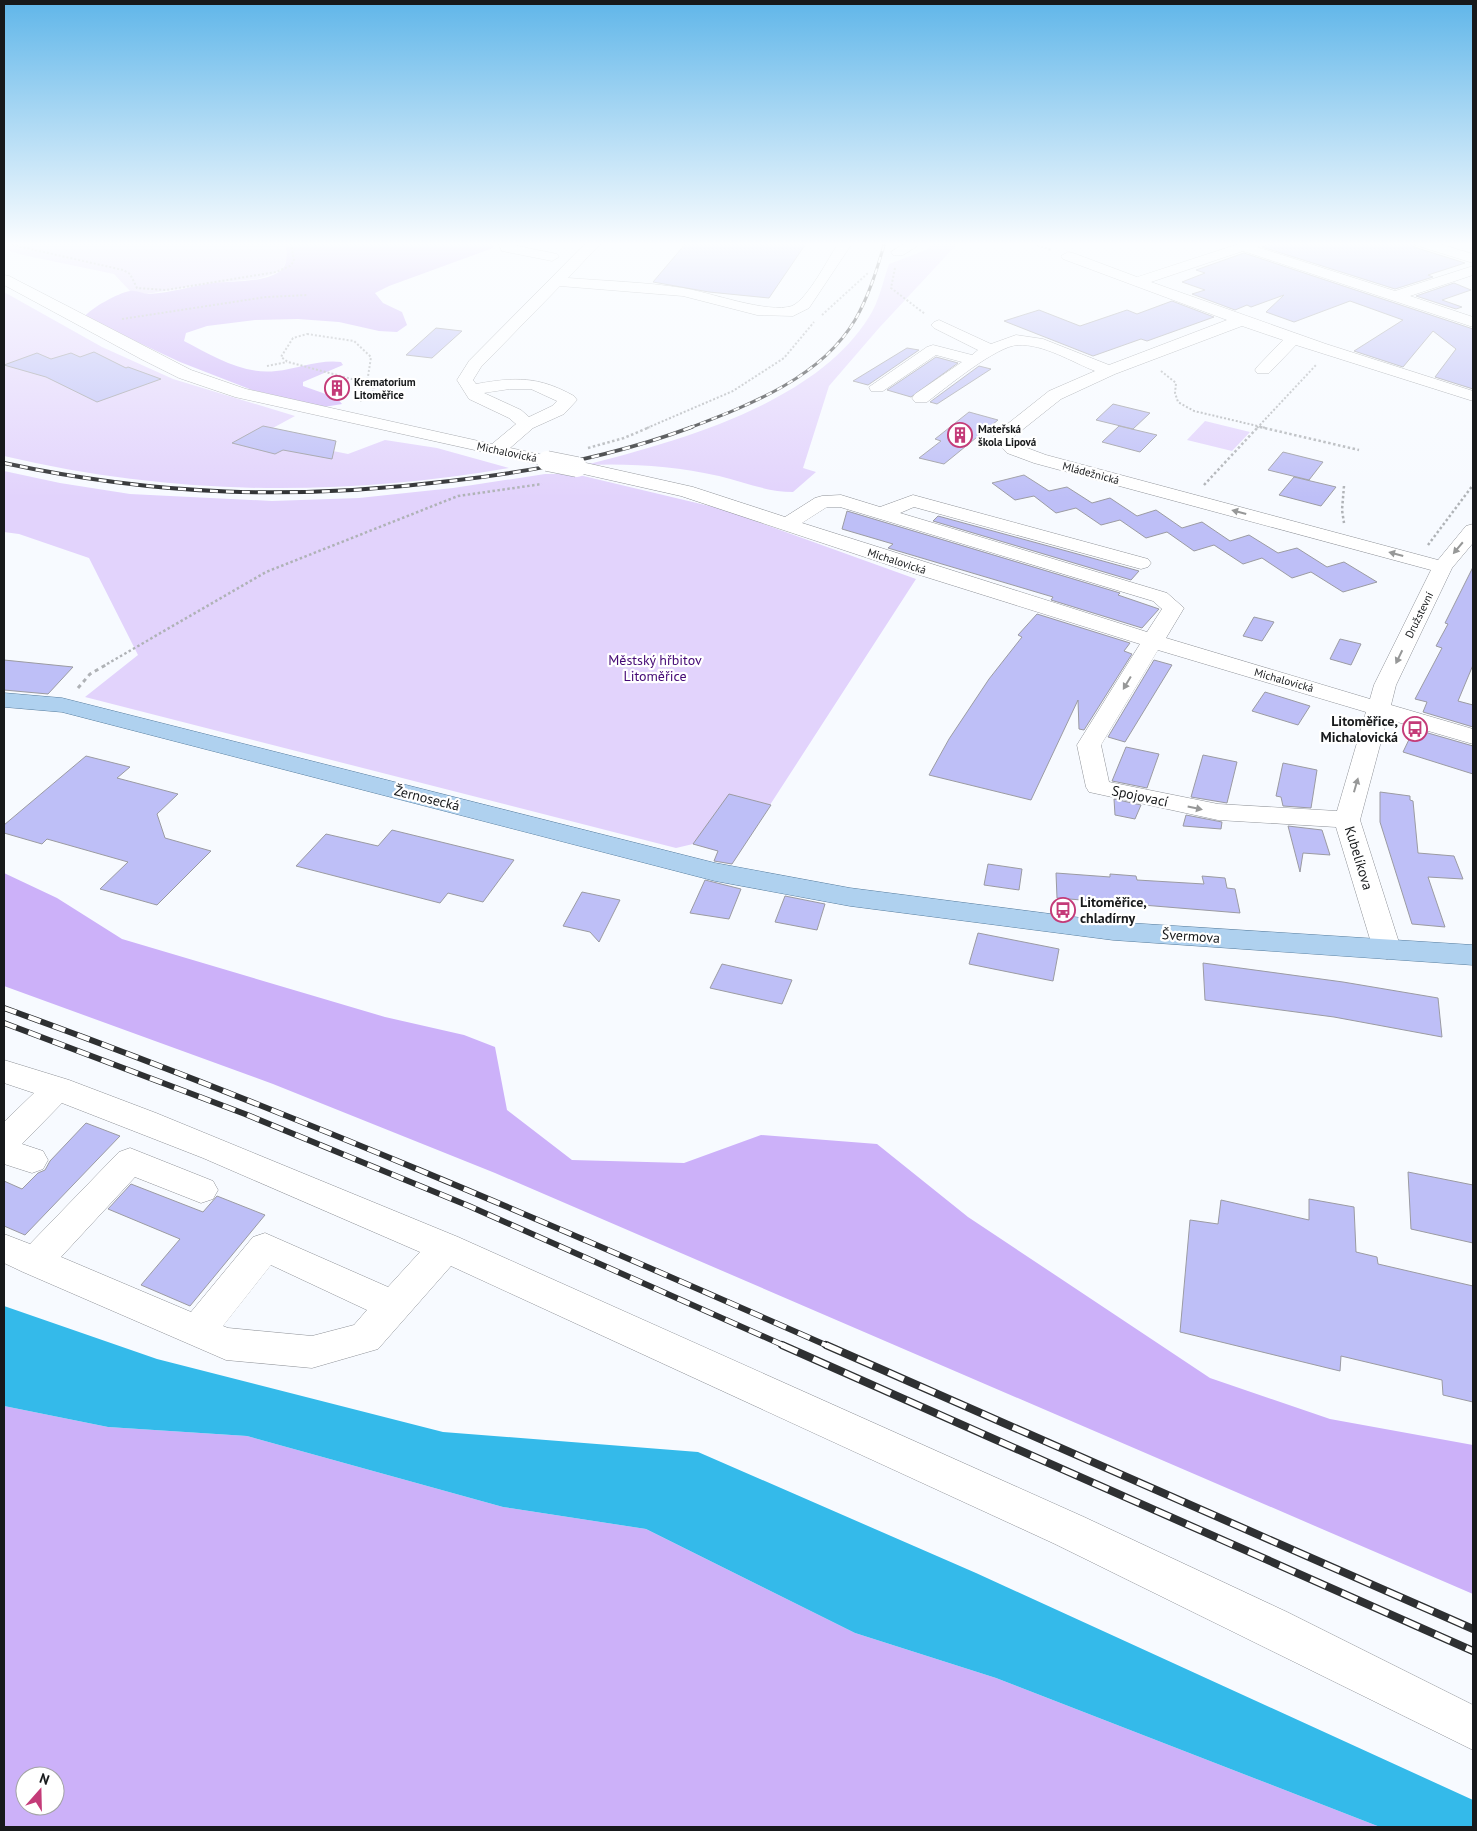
<svg xmlns="http://www.w3.org/2000/svg" width="1477" height="1831" font-family="'PT Sans',sans-serif">
<rect width="100%" height="100%" fill="#f7faff"/>
<path fill="#e2d3fc" d="M4 242H285L287 260 282 269 273 274 257 279 213 283 146 294 130 291 114 274 23 255 4 249Z
M936 242H959L879 328 829 386 803 468 816 472 793 492C767 492 744 482 719 476 674 466 631 463 585 465 678 441 815 404 869 317 879 302 883 281 889 264L926 250Z
M4 292 102 347 173 379 295 416 258 436 348 454 385 440 437 448 509 468C338 497 173 496 4 456Z
M1205 421 1250 432 1232 451 1187 440Z
M4 471 60 483 130 494 272 501 359 498 453 488 545 474H575L722 509 916 579 737 856 693 844 676 848 85 697 138 655 89 558 19 534 4 532Z"/>
<path fill="#ccb1f9" fill-rule="evenodd" d="M285 242H490L493 248 389 286 375 293 383 303 402 312 407 325 397 332 379 331 339 322 298 319 255 320 207 326 186 333 184 341C213 356 243 375 276 371 297 369 320 359 341 362L343 365 303 382V386L337 398 342 404 324 407 252 390 180 362 84 317C91 308 118 293 130 291 136 290 143 294 149 294 171 293 191 286 213 283 231 281 271 283 283 268 289 260 286 251 285 242Z
M4 873 57 898 122 939 385 1017 464 1035 495 1047 507 1110 572 1160 684 1163 761 1135 877 1144 968 1217 1210 1378 1330 1419 1473 1445V1594L495 1173 273 1084 4 986Z
M4 1406 108 1427 247 1436 503 1507 646 1529 855 1633 996 1678 1380 1827H4ZM25 1776H55V1806H25Z"/>
<path fill="#34baea" d="M4 1306 157 1359 443 1432 698 1452 976 1573 1473 1800V1827H1380L996 1678 855 1633 646 1529 503 1507 247 1436 108 1427 4 1406Z"/>
<path fill="#bebff7" stroke="#9b9ba2" d="M687 242H807L769 298 709 292 653 282Z
M1276 242H1411L1414 247 1465 263 1428 275 1433 277 1395 289 1262 247Z
M1244 253 1473 329V389L1435 377 1456 349 1433 331 1403 367 1354 351 1403 320 1350 301 1294 322 1266 312 1284 295 1251 307 1247 305 1235 310 1192 294 1205 290 1182 282 1205 273 1196 270Z
M1454 283 1471 290 1442 300 1462 307 1456 309 1416 296Z
M1172 301 1214 317 1147 341 1141 339 1093 356 1004 321 1039 310 1080 326 1127 310 1137 314Z
M436 328 462 331 432 358 406 355Z
M907 348 919 350 868 385 853 381Z
M94 352 126 368 128 367 161 379 97 402 46 377 4 365 37 353 51 359 71 353 80 357Z
M936 357 958 363 911 397 887 390Z
M979 366 991 369 937 404 930 402Z
M1113 404 1150 413 1133 429 1096 420Z
M969 412 998 420 944 464 919 458 941 441 935 439Z
M263 426 336 441 332 459 283 450 275 454 232 443Z
M1119 426 1157 435 1140 452 1102 442Z
M1283 452 1323 462 1309 480 1268 470Z
M1024 475 1049 491 1067 487 1092 503 1110 498 1137 516 1156 510 1182 528 1202 522 1230 541 1249 535 1278 553 1297 548 1327 567 1344 562 1377 582 1343 592 1311 572 1292 578 1262 558 1243 564 1214 545 1194 551 1167 532 1146 538 1120 520 1101 525 1076 508 1056 513 1034 496 1015 500 992 483Z
M1294 477 1336 487 1321 506 1279 495Z
M847 511 1120 593 1118 595 1159 609 1142 628 1051 600 1053 597 888 548 893 544 842 529Z
M938 516 1074 553 1139 571 1131 580 933 521Z
M1473 567V665L1458 701 1473 705V727L1423 712 1427 702 1415 699 1442 648 1436 646 1448 624 1445 623Z
M1037 614 1130 643 1124 651 1132 654 1084 730 1079 729 1078 700 1031 800 929 775 949 739 989 679 1022 637 1018 635Z
M1254 617 1274 622 1262 641 1243 636Z
M1340 639 1361 644 1351 665 1330 659Z
M4 660 73 667 48 694 4 690Z
M1154 660 1172 665 1125 742 1108 737Z
M1265 692 1310 706 1298 725 1252 711Z
M1414 729 1473 746V774L1403 752Z
M1126 747 1159 754 1147 788 1112 781Z
M1203 755 1237 762 1227 803 1191 797Z
M86 756 130 767 117 778 178 794 157 814 165 838 211 851 157 905 100 889 128 862 47 839 42 844 4 833V825Z
M1283 763 1317 770 1311 808 1283 806 1281 797 1276 796Z
M1380 792 1410 796V800L1413 801 1418 853 1454 856 1463 879 1428 877 1445 927 1412 924 1380 822Z
M729 794 771 805 732 864 714 861 718 851 693 844Z
M1114 799 1141 805 1135 819 1115 815Z
M1186 815 1222 822 1221 829 1183 826Z
M1288 826 1322 830 1330 855 1303 853 1300 872Z
M392 830 486 853 514 860 483 902 448 893 440 903 296 866 326 834 378 846Z
M988 864 1022 869 1019 890 984 885Z
M1056 873 1110 877V874L1136 876 1137 880 1204 884 1202 876 1225 878 1227 888 1235 889 1240 913 1057 898Z
M705 880 741 889 729 919 690 913Z
M582 892 620 900 599 942 590 932 563 926Z
M785 896 825 904 817 930 775 922Z
M978 933 1059 949 1053 981 969 964Z
M1203 963 1343 982 1438 998 1442 1037 1334 1017 1205 1000Z
M722 964 792 980 782 1004 710 988Z
M86 1123 120 1136 25 1235 4 1226V1181L22 1189 38 1173 45 1170 50 1161Z
M1408 1172 1473 1185V1243L1411 1229Z
M131 1184 203 1212 217 1196 265 1215 190 1306 141 1285 180 1239 108 1209Z
M1309 1199 1354 1207 1356 1252 1377 1257 1378 1264 1473 1286V1402L1443 1395 1442 1380 1341 1356 1340 1371 1180 1332 1190 1220 1218 1224 1221 1200 1309 1220Z"/>
<g fill="none" stroke-linecap="round" stroke-linejoin="round">
<defs>
<path id="minor" d="M498 242H512L513 245 557 254 559 257 552 261 502 251Z
M587 242H602L568 278C606 281 645 282 683 288 709 292 768 314 792 306 808 299 829 257 839 242H853L809 308 793 316 757 315 683 296 560 286 481 367 473 380 476 384C516 377 538 376 574 396L577 400 564 414 533 428 510 448 553 457 556 461 553 465 547 466 235 397 179 378 141 359 4 285V275L9 276 191 370 246 389 492 444 516 424 509 418 469 399 457 380 469 361ZM510 389H531L557 401 552 406 529 417 521 410 484 393Z
M907 242H924L903 255H893L891 252Z
M1245 242H1265L1257 247 1395 291 1473 266V275L1410 296 1473 317V327L1243 251 1151 282 1326 344 1473 391V401L1296 345 1269 373H1257L1255 370 1257 367 1283 340 1242 326 1115 374 1061 399 1012 438 1019 445 1046 455 1438 560 1466 526 1473 524V543L1452 568 1396 685 1391 705 1473 729V744L1387 719 1360 820 1401 949 1397 956 1387 959 1377 956 1373 949 1336 827 1218 820 1089 792 1086 787 1077 745 1140 644 907 571 681 496 570 471 568 467 570 463 577 461 693 487 785 517 815 498 822 496 841 495 880 507 913 495 1148 559 1151 563 1148 567 1141 569 914 507 900 513 1167 593 1184 608 1166 638 1370 699 1374 685 1431 570 1034 463 1007 453 993 437 996 433 1049 391 1095 371C1072 362 1044 344 1018 345 996 346 947 387 927 402H915L912 398 915 394 962 362 936 355 883 391H871L869 387 927 347 933 345 972 355 978 350 934 328 931 325 934 322 939 320 991 344 1016 335 1043 339 1109 365 1227 320 1063 259 1061 256 1068 252 1073 253 1137 277ZM827 507H840L1153 601 1162 609 1147 632 802 523ZM1158 650 1366 712 1337 811 1218 804 1109 782 1101 745Z
M1413 242H1433L1473 254V263L1415 245Z
M4 1060 69 1080 156 1113 458 1237 1084 1517 1287 1612 1473 1705V1750L1055 1544 451 1266 378 1349 312 1368 226 1360 23 1272 4 1263V1234L30 1244 119 1152 130 1148 213 1181 218 1190 213 1199 201 1203 135 1177 61 1257 191 1312 253 1237 265 1233 388 1287 420 1252 203 1158 62 1103 22 1144 43 1151 48 1160 43 1169 32 1173 4 1164V1122L34 1093 4 1083ZM271 1265 367 1310 354 1325 312 1336 228 1328 223 1326Z"/>
<path id="major" d="M4 693 62 698 715 863 850 888 1113 922 1473 945V965L1113 940 850 906 715 881 62 712 4 707Z"/>
</defs>
<use href="#minor" stroke="#8f9298" stroke-width="1"/>
<use href="#major" stroke="#577d9e" stroke-width="1"/>
<path stroke="#afb2b6" stroke-width="2" stroke-dasharray="2 2" stroke-linecap="butt" d="M1030 242 1051 250
M4 243 123 270 130 274 137 288 166 290 276 272 290 266 294 261 291 242
M1038 245 1050 242
M895 268 891 288 925 314
M822 315 868 273
M122 319 266 297 308 295
M307 334 354 341 371 357 367 383 288 362 281 357 293 338Z
M267 366 287 362
M1161 371 1176 383 1175 393 1178 402 1194 411 1266 428
M360 401 372 395 374 387 367 383
M647 428 733 391 784 358 814 322
M1257 428 1316 365"/>
<path stroke="#afb2b6" stroke-width="2.5" stroke-dasharray="2.5 2.5" stroke-linecap="butt" d="M1260 427 1359 450
M588 448 624 438 650 427
M1204 485 1258 427
M1344 486 1342 510 1344 523
M1428 545 1473 485
M107 664 266 572 458 496 542 484"/>
<path stroke="#afb2b6" stroke-width="3" stroke-dasharray="4 4" stroke-linecap="butt" d="M78 688 90 674 109 663"/>
<use href="#minor" fill="#fff" fill-rule="evenodd"/>
<use href="#major" fill="#afd1ef" fill-rule="evenodd"/>
<defs>
<path id="rail-far3" d="M689 428C749 405 821 378 855 320 869 296 877 269 885 242"/>
<path id="rail-far2" d="M4 463C158 496 294 500 450 481 532 472 614 456 692 427"/>
<path id="rail-far1" d="M4 1008C284 1109 556 1226 828 1346
M4 1023 245 1114 469 1206 785 1346"/>
<path id="rail" d="M782 1345 1473 1651
M826 1345 1473 1629"/>
</defs>
<use href="#rail-far3" stroke="#2e3032" stroke-width="3"/>
<use href="#rail-far2" stroke="#2e3032" stroke-width="4"/>
<use href="#rail-far1" stroke="#2e3032" stroke-width="6"/>
<use href="#rail" stroke="#2e3032" stroke-width="8"/>
<use href="#rail-far3" stroke="#fff" stroke-width="2" stroke-dasharray="6" stroke-linecap="butt"/>
<use href="#rail-far2" stroke="#fff" stroke-width="2.5" stroke-dasharray="8" stroke-linecap="butt"/>
<use href="#rail-far1" stroke="#fff" stroke-width="4.5" stroke-dasharray="13" stroke-linecap="butt"/>
<use href="#rail" stroke="#fff" stroke-width="5.5" stroke-dasharray="17" stroke-linecap="butt"/>
<defs>
<path id="minor-bridge" d="M547 461 577 467"/>
</defs>
<use href="#minor-bridge" stroke="#8f9298" stroke-width="21" stroke-linecap="butt"/>
<use href="#minor-bridge" stroke="#fff" stroke-width="20"/>
</g>
<defs><path id="oneway-solid" d="M-6-.8H1V-3.2L6.5 0L1 3.2V.8H-6Z" transform="scale(1.25)"/></defs>
<g fill="#979898">
<use href="#oneway-solid" transform="translate(1239 512) rotate(-165)"/>
<use href="#oneway-solid" transform="translate(1458 548) rotate(130)"/>
<use href="#oneway-solid" transform="translate(1396 554) rotate(-165)"/>
<use href="#oneway-solid" transform="translate(1399 657) rotate(116)"/>
<use href="#oneway-solid" transform="translate(1127 683) rotate(121)"/>
<use href="#oneway-solid" transform="translate(1356 785) rotate(-74)"/>
<use href="#oneway-solid" transform="translate(1195 808) rotate(12)"/>
</g>
<linearGradient id="sky" x2="0" y2="1"><stop stop-color="#60b6e9"/><stop offset="0.49" stop-color="#fbfdff"/><stop offset="1" stop-color="#fbfdff" stop-opacity="0"/></linearGradient>
<rect width="1477" height="498" fill="url(#sky)"/>
<defs>
<symbol id="building-ring" viewBox="-11 -11 22 22"><circle r="9.5" fill="#fff" stroke="#c43b78" stroke-width="1.5"/><path d="M-4-6H4V6H1V3H-1V6H-4ZM-2.5-4.3h1.7v1.8h-1.7ZM.8-4.3h1.7v1.8H.8ZM-2.5-1h1.7V.8h-1.7ZM.8-1h1.7V.8H.8Z" fill="#c43b78"/></symbol>
<symbol id="bus-ring" viewBox="-11 -11 22 22"><circle r="9.5" fill="#fff" stroke="#c43b78" stroke-width="1.5"/><path d="M-5-6H5V4H4V6H2V4H-2V6H-4V4H-5ZM-3.5-4V0h7V-4ZM-3.5 1.2v1.5H-2V1.2ZM2 1.2v1.5H3.5V1.2Z" fill="#c43b78"/></symbol>
</defs>
<g fill-rule="evenodd">
<use href="#building-ring" x="323" y="374" width="28" height="28"/>
<use href="#building-ring" x="946" y="421" width="28" height="28"/>
<use href="#bus-ring" x="1401" y="715" width="28" height="28"/>
<use href="#bus-ring" x="1049" y="896" width="28" height="28"/>
</g>
<g text-anchor="middle" stroke-width="4.5" stroke-linejoin="round" paint-order="stroke">
<g font-size="11" font-weight="bold" fill="#17191b" stroke="#fff" text-anchor="start">
<text x="354" y="386">Krematorium<tspan x="354" dy="13">Litoměřice</tspan></text>
<text x="978" y="433">Mateřská<tspan x="978" dy="13">škola Lipová</tspan></text>
</g>
<g font-size="11" fill="#17191b" stroke="#fff">
<text transform="translate(507 452) rotate(12)" y="4">Michalovická</text>
<text transform="translate(1091 473) rotate(15)" y="4">Mládežnická</text>
<text transform="translate(897 561) rotate(18)" y="4">Michalovická</text>
<text transform="translate(1419 615) rotate(-64)" y="4">Družstevní</text>
<text transform="translate(1284 680) rotate(16)" y="4">Michalovická</text>
</g>
<g font-size="14" fill="#440975" stroke="#fff">
<text x="655" y="665">Městský hřbitov<tspan x="655" dy="16">Litoměřice</tspan></text>
</g>
<g font-size="14" font-weight="bold" fill="#17191b" stroke="#fff" text-anchor="end">
<text x="1398" y="726">Litoměřice,<tspan x="1398" dy="16">Michalovická</tspan></text>
<text x="1080" y="907" text-anchor="start">Litoměřice,<tspan x="1080" dy="16">chladírny</tspan></text>
</g>
<g font-size="14" fill="#17191b" stroke="#fff">
<text transform="translate(1140 796) rotate(12)" y="5">Spojovací</text>
<text transform="translate(427 798) rotate(14)" y="5">Žernosecká</text>
<text transform="translate(1359 858) rotate(73)" y="5">Kubelíkova</text>
<text transform="translate(1191 936) rotate(4)" y="5">Švermova</text>
</g>
</g>
<rect width="1477" height="1831" fill="none" stroke="#17191b" stroke-width="10"/>
<g transform="translate(40 1791) rotate(20)"><circle r="24" fill="#ffffff" stroke="#a2a3a4"/>
<path d="M0-4L9 19L0 12L-9 19Z" fill="#c43b78"/>
<text y="-8" font-size="14" font-weight="bold" text-anchor="middle" fill="#17191b">N</text>
</g>
</svg>
